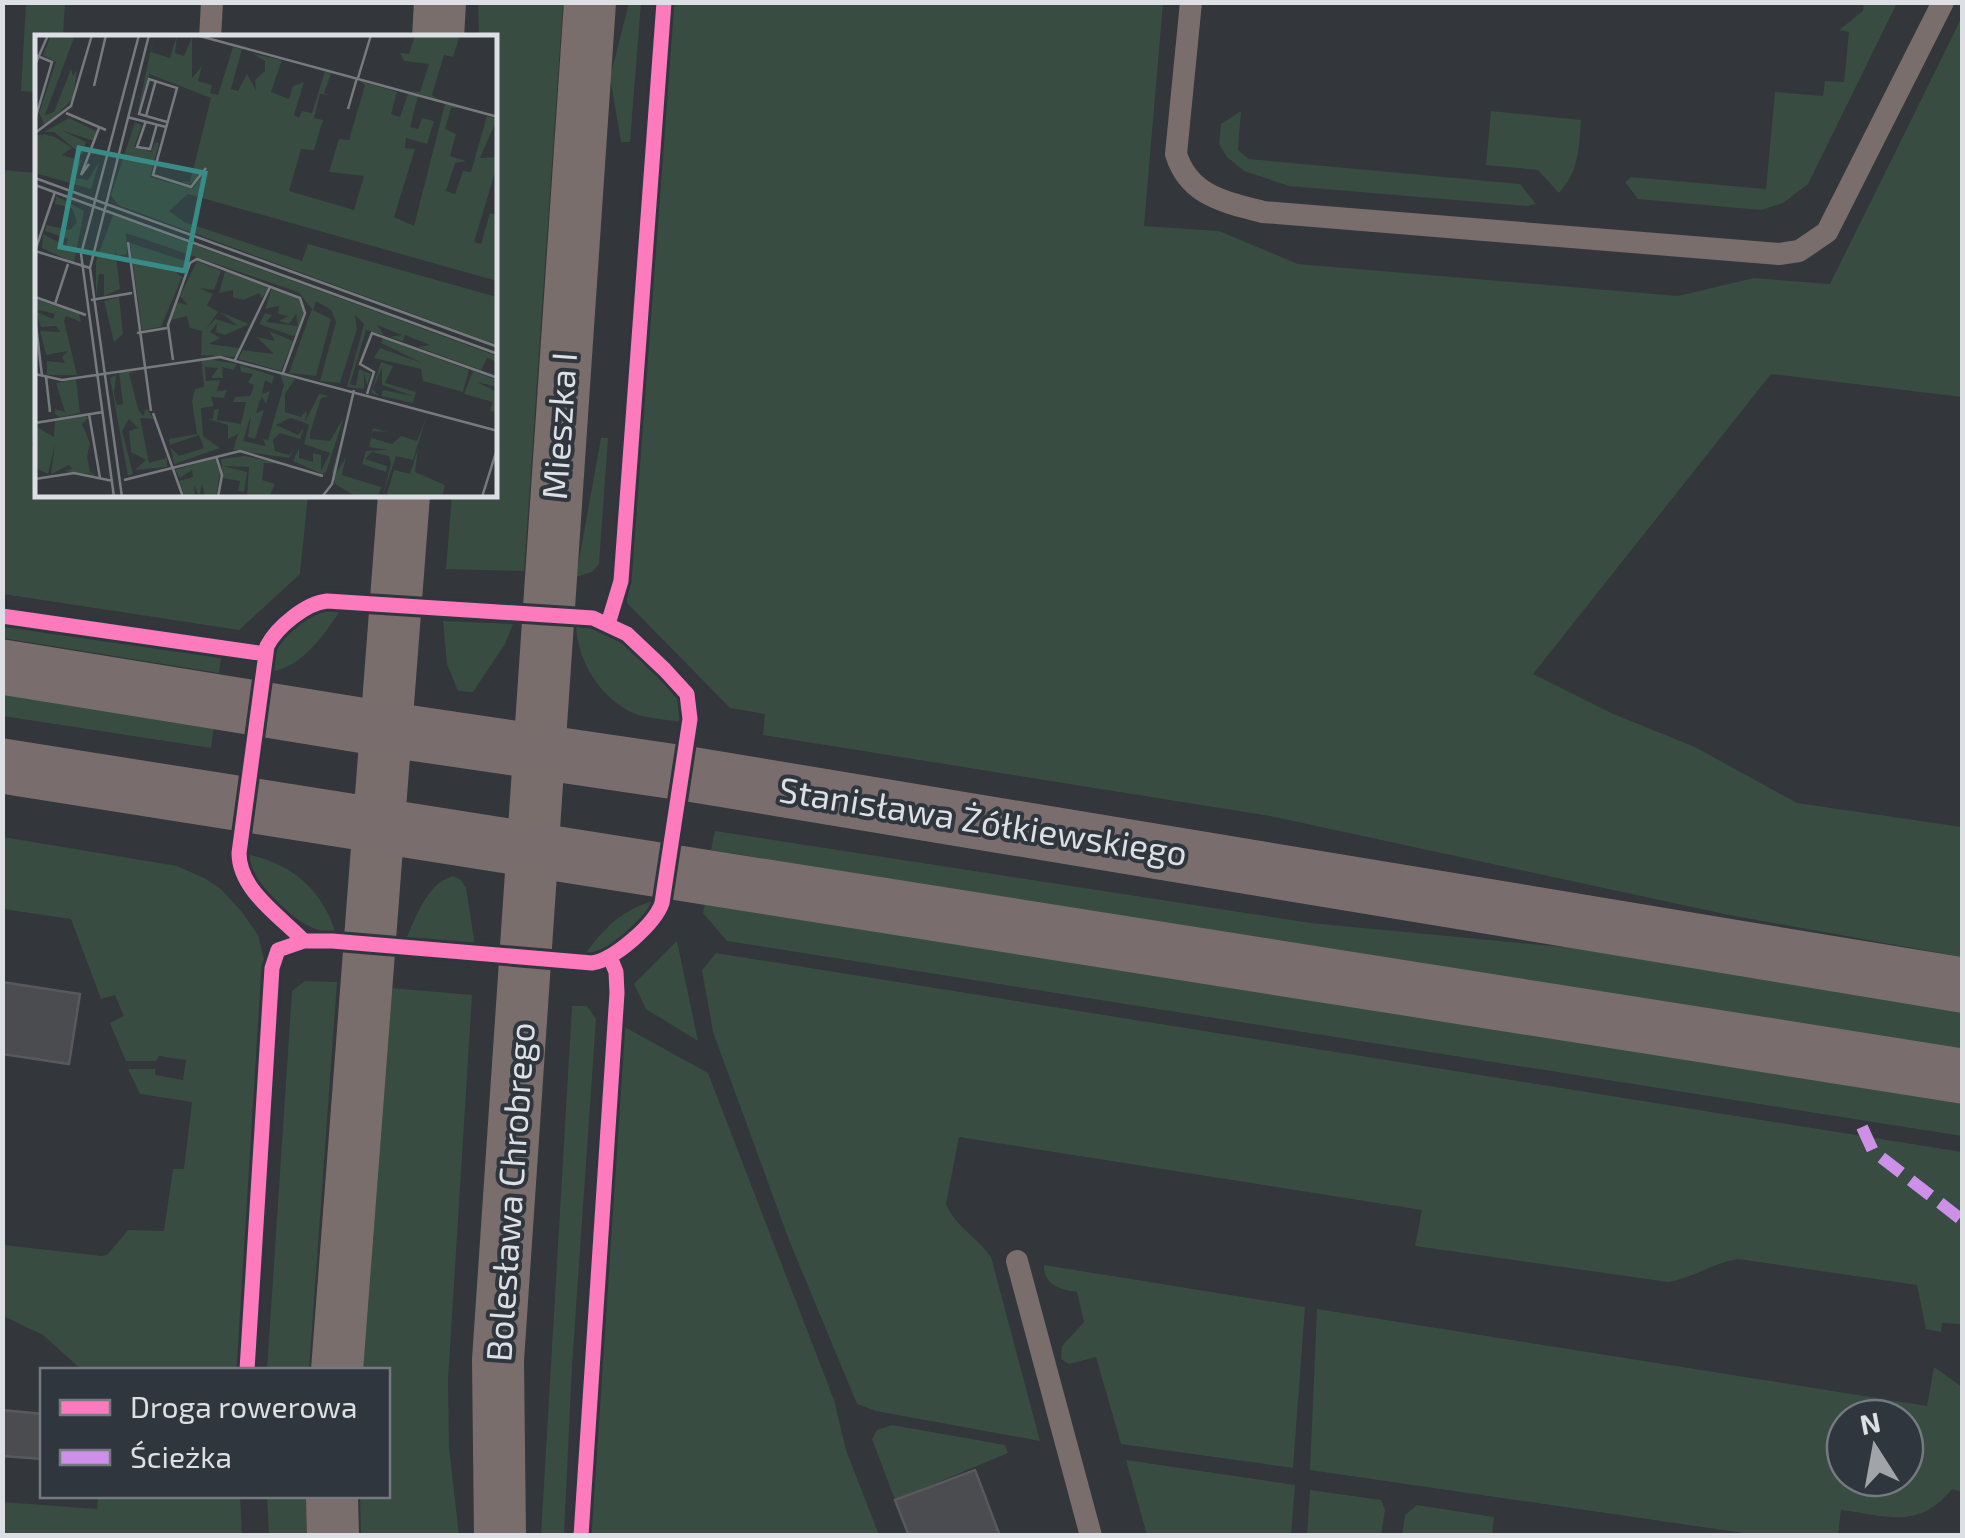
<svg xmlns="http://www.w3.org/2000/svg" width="1965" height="1538" font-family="'Exo 2',sans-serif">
<rect width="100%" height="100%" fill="#33363a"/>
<path fill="#384c41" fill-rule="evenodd" d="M26 3H65L63 35 78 37 38 38 37 92 21 91Z
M478 3H563L524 571 446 569 452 495H495V38L479 37Z
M629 3H641L630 142H621L610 77Z
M671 3H1163L1144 226 1219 231 1298 264 1678 296 1754 278 1830 284 1962 17V397L1771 374 1533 674 1611 713 1695 747 1797 803 1962 827V957L1729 915 1270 816 763 735 765 714 730 708 627 603Z
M1864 3H1897L1808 184 1783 203 1761 210 1638 199 1625 182 1631 177 1766 189 1775 92 1823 96 1825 81 1844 82 1849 32 1839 30 1863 11Z
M1241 111 1238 150 1249 159 1520 184 1536 204 1527 206 1289 186 1244 171 1227 157 1219 144 1221 124Z
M1491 111 1581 120C1579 149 1579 171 1559 193L1538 170 1486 165Z
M3 170 37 173 38 379 32 446 37 447 38 495H308L300 574 239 630 3 594Z
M601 438H608L599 564 592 572 576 577Z
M323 610 340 611C323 636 303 666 271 672L276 645 310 614Z
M443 621 513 624 505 644 473 692 458 691 447 664Z
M2 623 221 657 219 673 3 638Z
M576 625 606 630 621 640 678 696 683 706 682 722C665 719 642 719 627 710 597 693 577 658 576 625Z
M2 693 214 726 211 748 3 716Z
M715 831 1311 923 1616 952 1962 1008V1053L711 850Z
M3 837 177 866 204 878 221 889 242 912 258 935 265 963 240 1370H82L43 1335 3 1316V1245L102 1256 108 1254 128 1230 164 1231 173 1169H184L192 1102 140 1094 128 1069H155V1075L183 1080 186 1060 159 1056 156 1061H126L110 1023 124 1016 115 995 101 999 71 919 3 909Z
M245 854C290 862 323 889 336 934 297 930 274 898 247 872Z
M453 876 461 880 466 888 475 946 406 939C417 916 426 884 453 876Z
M655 901C640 924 614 951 586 953 603 929 625 907 655 901Z
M705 901 1962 1104V1136L727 941 703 913Z
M677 941 698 1041 646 1009 634 984Z
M716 953 1962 1152V1324L1942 1323 1941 1332 1926 1329 1917 1285 1738 1259C1713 1263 1693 1278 1668 1282L1415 1246 1422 1210 959 1137 946 1204C954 1225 978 1238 991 1257L1040 1441 876 1411 857 1404 789 1240 713 1032 702 970Z
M305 981 337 982 309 1370H267L292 991Z
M391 988 472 995 448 1380 449 1447 459 1535H361L360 1496H388V1370H361Z
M572 1006H587L596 1019 572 1366 564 1535H541Z
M621 1025 708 1073 834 1400 846 1450 879 1535H590Z
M1044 1265 1305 1307 1293 1468 1121 1444 1096 1357 1069 1364 1061 1359 1062 1346 1084 1322 1077 1292C1060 1290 1043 1284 1044 1265Z
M1317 1309 1927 1406 1934 1367 1962 1387V1492L1952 1489C1918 1530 1889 1516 1841 1510L1838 1535H1757L1310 1470ZM1845 1418H1905V1478H1845Z
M892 1425 1005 1445 1008 1453 895 1500 872 1439 877 1430Z
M1126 1460 1295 1485 1291 1535H1147Z
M1310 1490 1381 1500 1385 1510 1381 1535H1307Z
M98 1496H240L242 1535H3V1502L97 1509Z
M267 1496H307L309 1535H269Z
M1417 1505 1494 1517 1492 1535H1402L1405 1515Z"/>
<path fill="#4b4c4f" stroke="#58595d" stroke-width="2.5" d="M2 982 80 994 69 1064 2 1054Z
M2 1410 42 1414V1459L2 1456Z
M975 1470 1000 1536H909L895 1500Z"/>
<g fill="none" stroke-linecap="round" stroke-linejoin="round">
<path stroke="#796e6b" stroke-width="22" d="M1191 2 1176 154C1189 196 1225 202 1263 212L1779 254 1799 251 1827 232 1943 2
M210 38 212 2
M1017 1261 1091 1536"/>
<path stroke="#796e6b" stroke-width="52" d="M438 38 440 2
M337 1370 404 495
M332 1496 333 1536
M500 1536 498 1360 590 2"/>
<path stroke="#796e6d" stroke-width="55" d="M2 667 384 729 683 773 1962 985
M2 766 1962 1076"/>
<path stroke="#ce8fe9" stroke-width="12" stroke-dasharray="25 12" stroke-linecap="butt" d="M1862 1127 1873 1151 1962 1220"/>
<defs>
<path id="cycleway" d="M2 616 266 654
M608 624 621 581 664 2
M247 1370 272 968 278 950 304 941H332L592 963C614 960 655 924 662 903L690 719 687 694 665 670 627 634 593 618 327 601C306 603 277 627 267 646L239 853C239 890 280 916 304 941
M581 1536 617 993 616 972 610 957"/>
</defs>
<use href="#cycleway" stroke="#30363d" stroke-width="21"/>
<use href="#cycleway" stroke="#fd7abc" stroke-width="15"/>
</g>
<g text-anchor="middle" stroke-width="8" stroke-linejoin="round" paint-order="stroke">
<g font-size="35" fill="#dcdfe4" stroke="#30363d">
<text transform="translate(560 426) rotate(-86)" y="12">Mieszka I</text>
<text transform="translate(983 822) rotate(9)" y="12">Stanisława Żółkiewskiego</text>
<text transform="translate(511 1192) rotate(-86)" y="12">Bolesława Chrobrego</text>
</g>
</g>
<g transform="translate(35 35)">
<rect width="462" height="462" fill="#33363a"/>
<path d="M16 0H40L10 80 19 77 36 34 38 41 42 35 38 64 10 91 4 78 21 27 8 20ZM119 0 116 17 135 23 142 0 140 18 149 21 157 2V43L167 31 163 46 177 50 175 58 183 60 198 12 207 14 196 54 203 56 212 39 221 55 220 45 230 36V26L218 19 247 25 236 57 254 64 258 51 269 47 259 80 264 83 267 76 277 78 290 36 296 39 289 58 295 60 285 59 279 83 288 85 279 115 266 114 254 156 319 175 329 141 294 137 304 104 314 105 330 50 325 46 369 59 362 57 356 79 365 82 373 59 383 61 375 92 383 94 387 83 399 86 392 109 371 103 370 113 380 114 359 182 379 191 410 69 425 73H416L410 94 421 99 415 121 431 126 420 128 411 156 420 159 428 136 436 137 452 81 462 84 445 123 462 122V131L439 207 446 209 455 178 462 180V246L153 159 134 176 149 187 267 226 273 209 462 262V310L83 170 76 160 100 87 107 90 99 112 116 117 120 107 124 108 115 142 157 154 173 134 155 149 146 146 155 147 176 63 114 39 102 80ZM380 0H425L418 22 409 20 397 60 403 64 374 56 385 57 394 29 369 26 365 18 374 19ZM34 83 61 96 59 106 26 95 51 107 47 120 19 97H9ZM7 99 6 105 8 99 20 102 37 113 27 120 51 127 46 126 41 143 53 145 64 127 56 154 0 138V101ZM21 161 49 176 39 228 7 213 8 199 31 211 33 204 10 196 11 190 35 195 42 187 37 173 20 169ZM78 180 462 321V327L452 323 446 335 383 312 395 310 370 300 368 306 376 309 355 302 367 300 342 290 349 300 331 295 315 349 321 351 324 334 336 339 332 350 329 337V354L312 352 329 289 320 280 322 294 305 348 285 346 301 287 296 275 281 266 278 275 296 284 281 341 254 338 277 274 263 257 91 198 92 219 82 221 80 214 85 254 69 261V239H64L61 263V226ZM95 208 153 227 151 233 137 234 147 242 126 292 107 295ZM162 226 186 236 179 255 164 253 178 259 172 270 183 277 171 294 180 284 203 291 185 277 214 289 190 300 181 297 182 288 175 297 185 303 174 309 204 313 200 322 166 320 167 296 155 293 152 281 136 285 142 267 153 270 145 261ZM190 236 232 251 233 254 227 263 224 258 209 265 198 262V255L184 258ZM237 253 262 261 269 275 261 299 258 301 224 289 230 278 237 280 231 287 263 291 261 279 254 289 244 286 253 281 243 279 244 271 230 274ZM84 262 88 299 79 307 69 266ZM0 264 44 279 46 287 31 281 29 286 42 340H12V326L30 328 27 322 33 316 11 320 5 296 25 297 21 291 6 292 0 276 18 284 20 279 0 274ZM234 296 258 306 246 336 203 324 208 315 239 319 222 302 240 306ZM348 303 434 335 428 357 388 346 386 334 339 323 345 313 387 328 346 308ZM166 323 202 329 198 335 187 332 188 343H176L183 333 170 332 171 346 185 345 182 356 192 355 189 363 176 362 179 371 166 373 168 401 185 413 139 429 136 413 144 421 169 413 164 400 135 410 134 404 162 399 157 366 160 354 169 352ZM346 327 358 331 350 348 381 357 378 368 346 361 348 355 378 361 347 350V332L338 354 344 361 336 358ZM205 330 239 341 237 349 230 345 227 359 235 356 231 369 227 362 224 368 221 378 229 375 220 404 213 402 216 380 208 406 231 411 228 404 233 405 249 350 245 339 260 344 250 359V377L266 382 272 375 270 387 284 359 295 361 286 363 275 398V404L295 406 309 382 291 437 287 439 258 426 264 413V423L278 427V418L286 420V436L295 418 269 409 274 390 268 387 255 383 241 390 263 400 269 393 265 404 245 398 238 405 240 416 254 420 260 412 254 423 198 415 203 399 193 404V390L173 384H178L179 375 184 374 182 385 206 389 211 367H198L200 362 215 361 219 350 213 347 218 339 206 337ZM438 336 462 345V352L442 347 462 357V378L455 376 458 367 429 359ZM84 337H104L94 338 103 374 108 381 111 373 119 384 105 383 114 428 132 423V432L100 435 111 425 96 417 94 396 103 393 94 384 87 396 98 439 93 441 75 343 81 340 79 359 82 370 88 369ZM41 344 45 378 25 382 20 379V374L30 377 21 348ZM392 380 378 425 361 421 347 462 356 429 354 421 337 417 330 424 352 431 351 437 327 429 331 416 353 415 334 412 338 393 352 397 338 396 336 403 357 409 366 401 382 406ZM52 381 53 383 47 389 55 408 52 422 55 437 62 440 29 436 37 434 34 430 16 439 20 409 13 439 0 433V395L2 392 19 402 20 386ZM310 391 301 438 311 422 307 440 346 452 343 462H322L300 449 297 437ZM383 413 380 437 410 450 407 462H351L359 435 375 439ZM209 421 251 429 229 428 227 445 240 449 234 462H212L214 432 188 431 212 437 209 457 203 456 205 446 188 443 186 424ZM180 423 185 439 181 462H170L167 449 164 462 159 450 160 462H150L144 446 158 442 157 435 145 443 140 435Z" fill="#384c41"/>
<path fill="none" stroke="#777a7e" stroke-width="2.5" d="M161 0 463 82M0 20 17 27 1 81M0 30 13 0M323 43 336 0M59 51 71 0M313 74 322 43M31 78 71 95M111 81 121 45M92 82 131 92M111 86 102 112 115 114 122 89M132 87 104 79 114 44 142 53 118 140 156 152 171 133M0 98 36 71 57 0M54 129 46 140 64 93M0 143 463 312M0 150 463 319M93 207 116 376M0 216 20 157M0 216 55 233M0 262 51 280M56 265 97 258M20 269 33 229M0 282 7 341M102 298 132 293M138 325 133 290 155 228 162 224 265 263 270 278 248 338M200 325 235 252M0 339 27 345 185 322 463 396M11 342 15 377M332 359 339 337 325 329 337 298 463 343M118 378 148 462M54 379 65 443M0 388 68 377M181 421 187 440 183 462M0 444 39 438 78 446M89 445 205 416 288 441M79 462 46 219 104 0M87 462 55 233 114 0M287 462 297 449 319 355M447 462 463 411"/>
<path fill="#388b86" fill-opacity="0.15" stroke="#388b86" stroke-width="5" d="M44 113 170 138 150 236 25 212Z"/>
<rect width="462" height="462" fill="none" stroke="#dcdfe4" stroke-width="5"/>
</g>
<rect width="1965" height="1538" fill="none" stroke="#dcdfe4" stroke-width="10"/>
<rect x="40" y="1368" width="350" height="130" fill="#30363d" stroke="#757a80" stroke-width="2.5"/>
<rect x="60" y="1400" width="50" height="15" fill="#fd7abc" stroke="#757a80" stroke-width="2.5"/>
<text x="130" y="1418" font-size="30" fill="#dcdfe4">Droga rowerowa</text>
<rect x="60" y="1450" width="50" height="15" fill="#ce8fe9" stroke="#757a80" stroke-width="2.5"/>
<text x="130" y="1468" font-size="30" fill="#dcdfe4">Ścieżka</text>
<g transform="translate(1875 1448) rotate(349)"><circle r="48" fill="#30363d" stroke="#757a80" stroke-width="2.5"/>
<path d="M0-8L18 38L0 25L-18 38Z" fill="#a1a4a8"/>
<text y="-15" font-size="28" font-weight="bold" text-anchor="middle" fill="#dcdfe4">N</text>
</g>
</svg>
